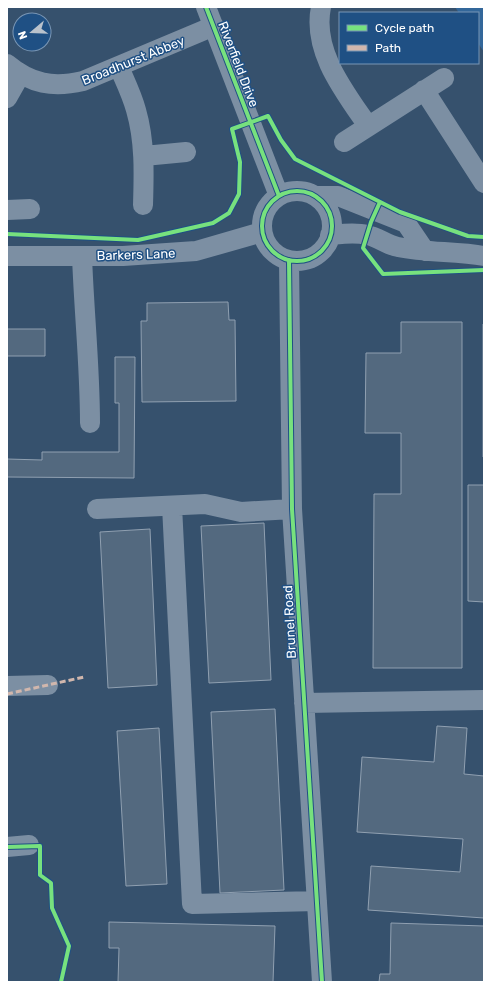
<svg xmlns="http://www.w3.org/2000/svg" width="491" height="989" font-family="Rubik,sans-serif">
<rect width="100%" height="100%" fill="#36516d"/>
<path fill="#33679a" d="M455 7H484V52L478 43V13H459Z"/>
<path fill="#53697f" stroke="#90a0b1" d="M228 302 229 320H235L236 401 142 402 141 321H147V303Z
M401 322H462V668H373L374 494H401V433H365L366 353H401Z
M483 324H484V457H483Z
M7 329H45V356H7Z
M115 357H135L134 478 7 477V459L42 460V452H119V403H115Z
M468 485H484V602L468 601Z
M264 523 271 680 209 683 201 526Z
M150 529 157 685 108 688 100 532Z
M275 709 284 890 220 893 211 712Z
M437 726 467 728 464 774 484 776V918L368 910 371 866 460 872 463 839 357 832 362 757 434 762Z
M159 728 167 884 126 886 117 731Z
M109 922 275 926 273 982H118L119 948H109Z
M391 923 484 926V982H379L380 974H390Z"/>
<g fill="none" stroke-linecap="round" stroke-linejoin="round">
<path stroke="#7c8fa3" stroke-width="20" d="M206 7 279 196
M321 7C312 51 344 91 368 126
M7 64C31 84 53 88 83 81L214 26
M119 67C125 81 132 95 136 110 145 141 144 173 143 205
M424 90 484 183
M7 98 20 75
M344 142 444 78
M144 156 186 152
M262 226a35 35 0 1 1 70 0a35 35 0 1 1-70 0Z
M316 196H338L406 223 425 251
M7 210 30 209
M330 235C342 234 355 232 367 235 378 237 387 245 398 247 427 253 456 251 484 256
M7 256H123L196 251 262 232
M82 256C84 312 90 367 90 423
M289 260 292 509 322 982
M172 506 192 904 317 901
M97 509 205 504 241 512 292 509
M7 686 48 685
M304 703 484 700
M7 847 29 845"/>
<path stroke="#d1b7ad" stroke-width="3" stroke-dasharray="6 3" stroke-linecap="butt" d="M7 694 84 677"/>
<defs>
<path id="cycleway" d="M206 7 279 196
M262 226a35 35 0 1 1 70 0a35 35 0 1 1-70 0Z
M380 202 371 222 363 248 383 274 484 270
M7 234 138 240 213 223 229 213 239 194 240 162 232 129 268 116 281 140 295 159 400 212 468 236 484 237
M289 260 292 509 322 982
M7 847 40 846V875L51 883 52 908 69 946 61 982"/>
</defs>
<use href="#cycleway" stroke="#1f5084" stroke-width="6"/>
<use href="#cycleway" stroke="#77e17e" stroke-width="4"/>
</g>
<g text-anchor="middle" stroke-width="3" stroke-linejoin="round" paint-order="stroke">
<g font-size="13" fill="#fff" stroke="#1f5084">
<text transform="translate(133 60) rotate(-22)" y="5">Broadhurst Abbey</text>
<text transform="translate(239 64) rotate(69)" y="5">Riverfield Drive</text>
<text transform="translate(136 254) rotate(-2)" y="5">Barkers Lane</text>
<text transform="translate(289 622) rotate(-93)" y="5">Brunel Road</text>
</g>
</g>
<rect width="491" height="989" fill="none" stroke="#ffffff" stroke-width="16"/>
<rect x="339" y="12" width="140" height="52" fill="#1f5084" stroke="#7996b5"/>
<rect x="347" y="25" width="20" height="6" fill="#77e17e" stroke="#7996b5"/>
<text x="375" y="32" font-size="12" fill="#ffffff">Cycle path</text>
<rect x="347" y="45" width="20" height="6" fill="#d1b7ad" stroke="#7996b5"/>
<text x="375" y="52" font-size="12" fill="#ffffff">Path</text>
<g transform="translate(32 32) rotate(251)"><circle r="19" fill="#1f5084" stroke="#7996b5"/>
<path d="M0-3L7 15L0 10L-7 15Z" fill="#b9c2cc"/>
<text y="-6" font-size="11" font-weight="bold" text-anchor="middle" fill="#ffffff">N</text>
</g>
</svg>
